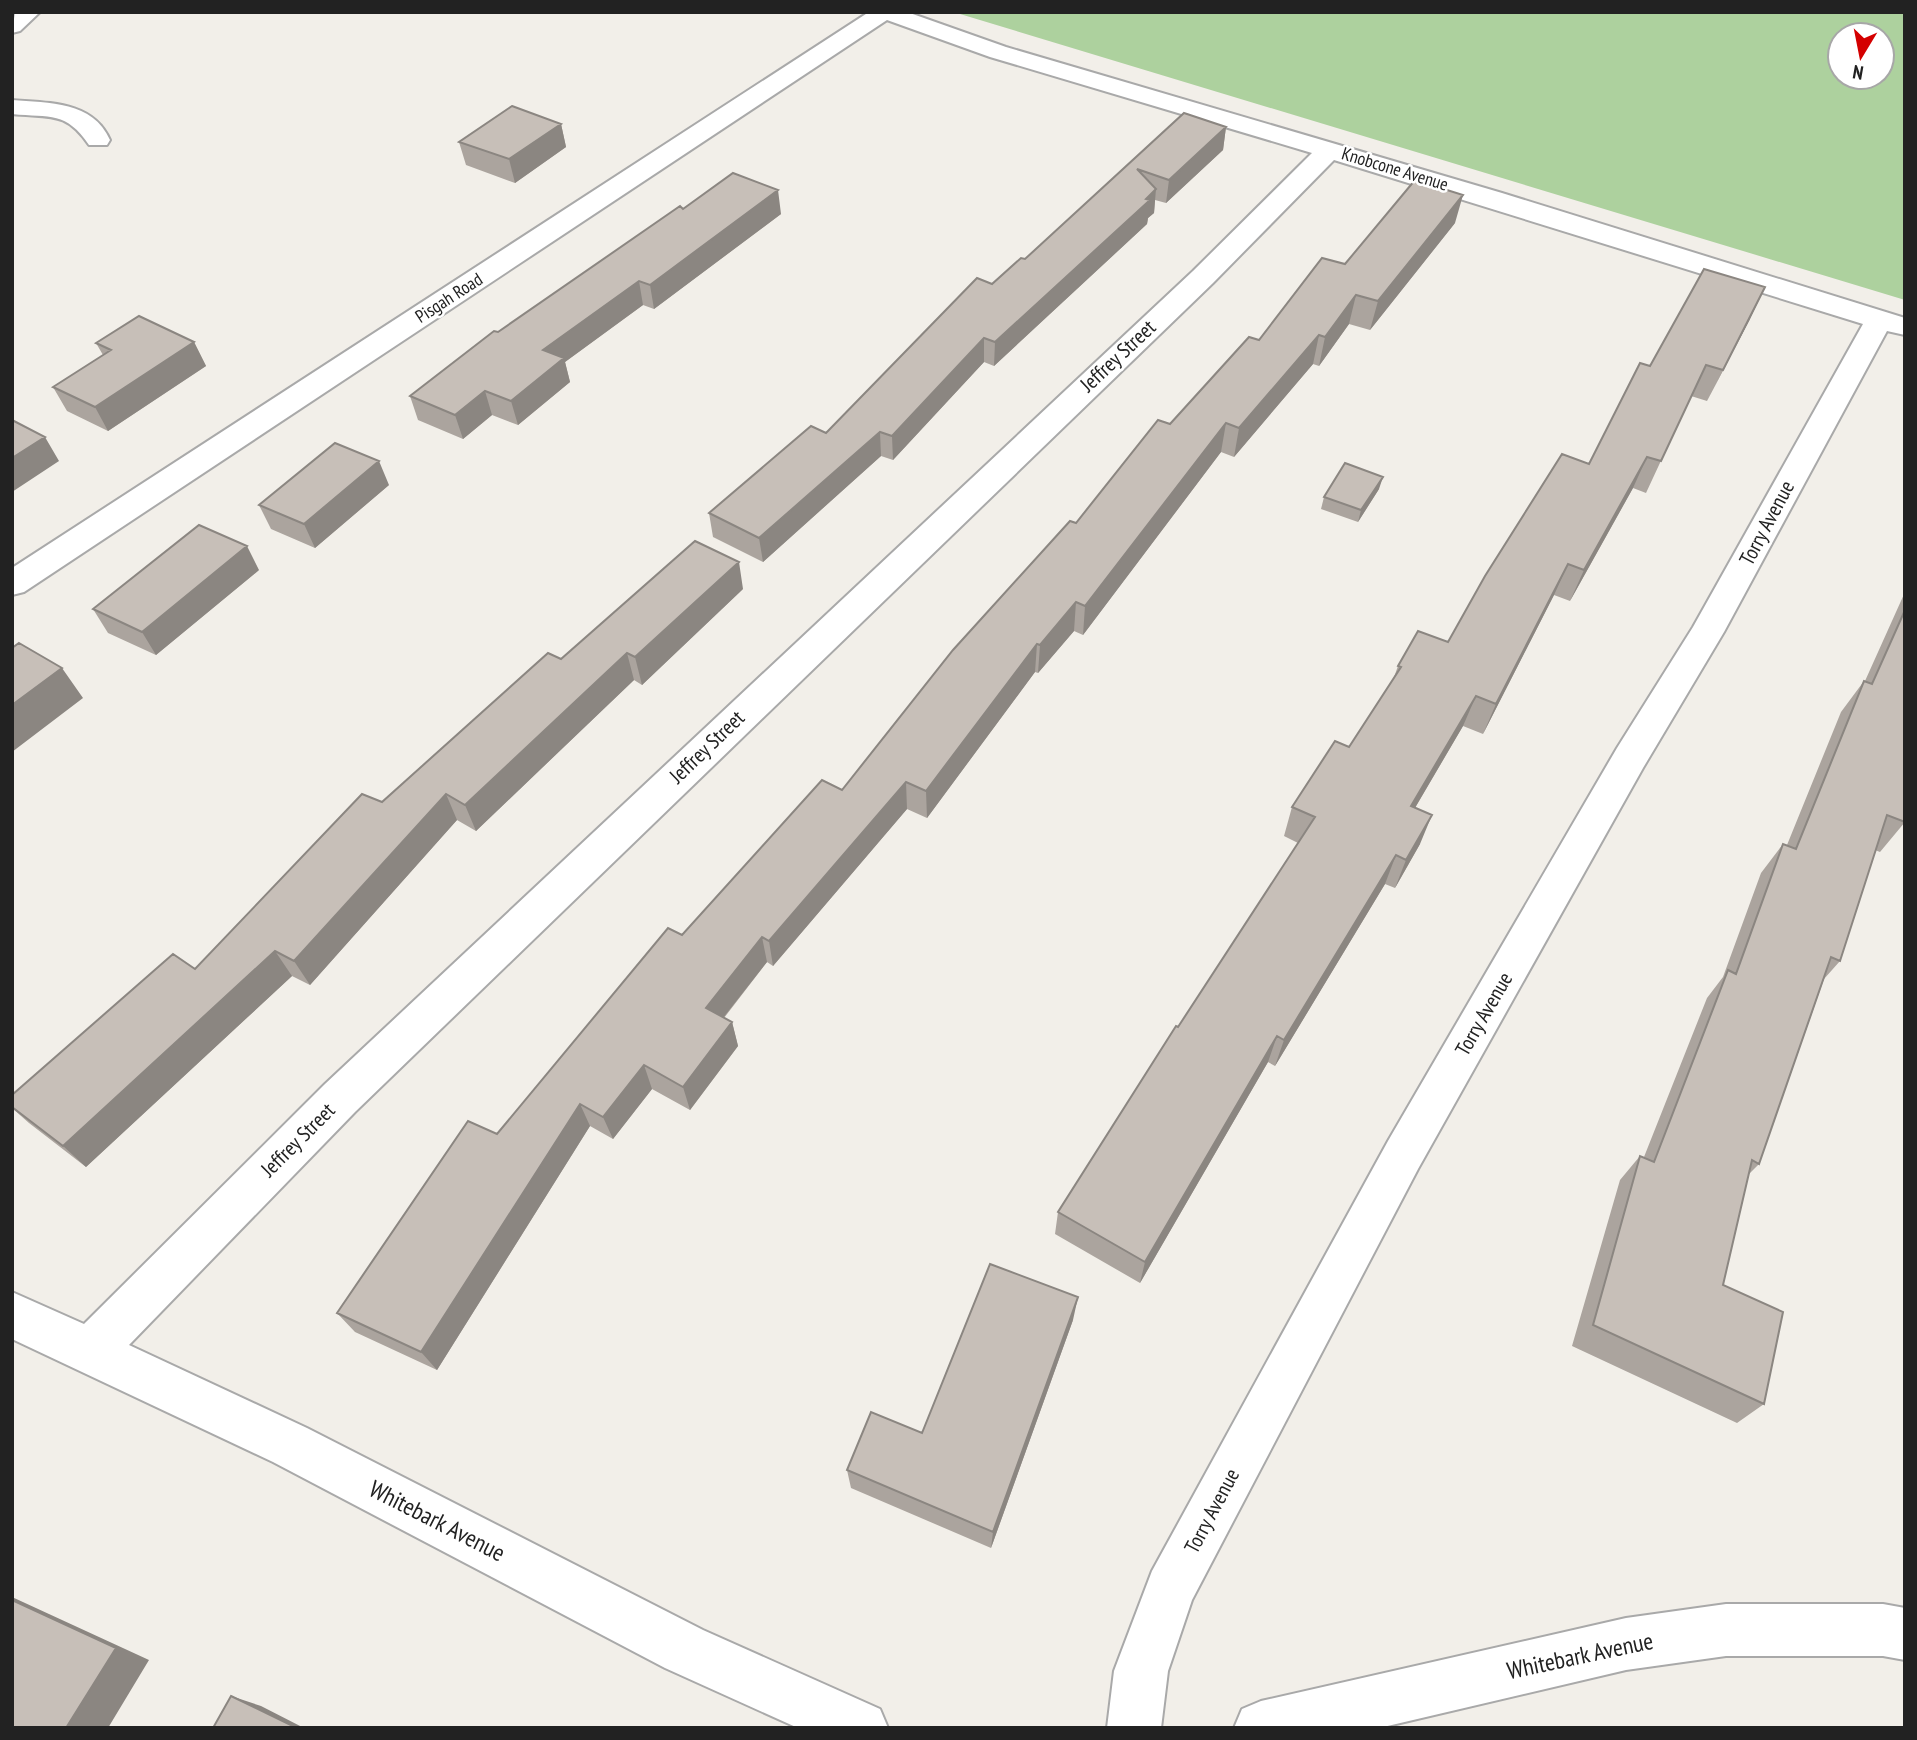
<svg xmlns="http://www.w3.org/2000/svg" width="1917" height="1740" font-family="'PT Sans Narrow',sans-serif">
<rect width="100%" height="100%" fill="#f2efe9"/>
<path fill="#add19e" fill-rule="evenodd" d="M957 12H1905V300L960 14ZM1840 35H1882V77H1840Z"/>
<g fill="none" stroke-linecap="round" stroke-linejoin="round">
<defs>
<path id="minor" d="M15 12H40L20 31 12 33Z
M869 12H907L1006 47 1502 193 1905 318V335L1887 331 1724 632 1643 768 1418 1169 1192 1600 1168 1671 1161 1728H1107L1114 1671 1152 1571 1388 1141 1617 748 1693 627 1863 324 1334 160 1213 283 355 1112 129 1345 307 1428 703 1630 880 1709 888 1728H798L665 1668 273 1462 12 1339V1292L84 1324 325 1084 1193 271 1312 153 990 57 887 20 24 592 12 595V568Z
M12 100C49 103 93 101 110 140L107 145H89C66 111 51 118 12 114Z
M1726 1604H1883L1905 1608V1660L1883 1656H1726L1626 1670 1379 1728H1234L1242 1709 1261 1701 1626 1618Z"/>
</defs>
<use href="#minor" stroke="#a9a9a9" stroke-width="4"/>
<use href="#minor" fill="#fff" fill-rule="evenodd"/>
</g>
<path fill="#aba49e" d="M1184 113 1226 127 1223 150 1166 203 1155 200 1154 213 1148 218 1147 224 994 366 984 362 893 460 881 456 763 562 713 537 709 513 826 433 992 284 1025 259Z
M561 124 566 147 515 183 466 165 459 142Z
M683 209 781 214 654 309 643 305 565 362 570 382 518 425 492 415 463 439 418 420 410 396Z
M1455 223 1370 330 1349 324 1319 366 1313 364 1234 457 1221 452 1083 635 1074 631 1038 673 1035 672 927 818 907 809 773 966 767 962 724 1018 732 1022 738 1046 690 1110 652 1089 613 1139 590 1126 437 1370 355 1332 337 1313 497 1134 682 935 842 790 1076 523 1170 424 1259 340 1345 264Z
M1750 319 1707 401 1691 396 1646 493 1633 488 1570 601 1554 595 1483 734 1463 726 1415 808 1420 844 1395 888 1385 884 1275 1066 1268 1062 1140 1283 1055 1234 1058 1212 1298 843 1284 836 1292 807 1349 747 1393 680 1398 666 1448 642 1589 464 1650 366Z
M194 342 206 366 108 431 67 411 53 387 103 355 96 343Z
M389 485 315 548 271 529 259 505Z
M1379 489 1358 522 1321 509 1324 497Z
M259 570 156 655 108 633 93 609Z
M743 589 642 685 634 680 476 831 457 820 310 985 292 976 86 1167 29 1123 12 1108V1095L195 969 382 802 561 659Z
M1905 592V822L1880 852 1875 850 1840 961 1824 979 1759 1164 1749 1174 1723 1285 1764 1404 1737 1423 1572 1346 1620 1180 1640 1156 1644 1157 1707 998 1723 977 1761 873 1783 844 1787 845 1841 712 1864 681H1865Z
M1073 1320 991 1548 851 1488 847 1470 922 1433Z"/>
<path fill="#8b8681" d="M561 124 566 147 515 183 509 159Z
M1226 127 1223 150 1166 203 1169 180Z
M1156 189 1154 213 1148 218 1147 224 994 366 995 342Z
M778 190 781 214 654 309 650 285Z
M1463 195 1455 223 1370 330 1378 301Z
M639 281 643 305 565 362 570 382 518 425 511 401 543 350Z
M1765 287 1750 319 1707 401 1723 370Z
M1356 295 1349 324 1319 366 1325 337Z
M1319 335 1313 364 1234 457 1239 428Z
M984 338V362L893 460 892 436Z
M194 342 206 366 108 431 95 407Z
M485 391 492 415 463 439 455 415Z
M1226 423 1221 452 1083 635 1085 606Z
M880 432 881 456 763 562 759 538Z
M45 437 59 461 12 492V458Z
M1647 457 1633 488 1570 601 1584 570Z
M379 461 389 485 315 548 304 524Z
M1383 477 1379 489 1358 522 1361 510Z
M247 546 259 570 156 655 142 632Z
M739 562 743 589 642 685 635 657Z
M1568 564 1554 595 1483 734 1496 704Z
M1076 602 1074 631 1038 673 1040 645Z
M1037 644 1035 672 927 818 926 791Z
M627 653 634 680 476 831 465 805Z
M62 668 83 698 12 752V705Z
M1476 696 1463 726 1399 835 1411 806Z
M906 782 907 809 773 966 769 941Z
M446 794 457 820 310 985 294 961Z
M1432 815 1420 844 1395 888 1406 860Z
M1396 855 1385 884 1275 1066 1284 1040Z
M762 937 767 962 712 1032 706 1008Z
M275 951 292 976 86 1167 63 1146Z
M732 1022 738 1046 690 1110 683 1087Z
M1277 1036 1268 1062 1140 1283 1145 1262Z
M644 1065 652 1089 613 1139 603 1117Z
M580 1104 590 1126 437 1370 421 1352Z
M1078 1297 1073 1320 991 1548 993 1532Z
M12 1597 149 1660 108 1728H66L12 1600Z
M231 1696 261 1706 304 1728H297Z"/>
<path fill="#c7bfb8" stroke="#8b8681" stroke-width="2" d="M512 106 561 124 509 159 459 142Z
M1184 113 1226 127 1169 180 1137 169 1156 189 1146 199 1150 200 995 342 984 338 892 436 880 432 759 538 709 513 811 426 826 433 977 278 992 284 1021 258 1025 259Z
M733 173 778 190 650 285 639 281 543 350 564 358 511 401 485 391 455 415 410 396 494 331 498 332 680 206 683 209Z
M1415 180 1463 195 1378 301 1356 295 1325 337 1319 335 1239 428 1226 423 1085 606 1076 602 1040 645 1037 644 926 791 906 782 769 941 762 937 706 1008 732 1022 683 1087 644 1065 603 1117 580 1104 421 1352 337 1313 468 1121 497 1134 668 928 682 935 822 780 842 790 953 650 1070 521 1076 523 1158 420 1170 424 1249 337 1259 340 1322 258 1345 264Z
M1704 269 1765 287 1723 370 1706 365 1661 461 1647 457 1584 570 1568 564 1496 704 1476 696 1411 806 1432 815 1406 860 1396 855 1284 1040 1277 1036 1145 1262 1058 1212 1176 1026 1178 1027 1315 817 1292 807 1335 741 1349 747 1401 667 1398 666 1418 631 1448 642 1485 576 1562 454 1589 464 1640 363 1650 366Z
M139 316 194 342 95 407 53 387 111 350 96 343Z
M12 420 45 437 12 458Z
M335 443 379 461 304 524 259 505Z
M1345 463 1383 477 1361 510 1324 497Z
M199 525 247 546 142 632 93 609Z
M695 541 739 562 635 657 627 653 465 805 446 794 294 961 275 951 63 1146 12 1107V1095L173 954 195 969 362 794 382 802 548 653 561 659Z
M1905 610V822L1887 815 1840 961 1831 957 1759 1164 1752 1160 1723 1285 1783 1312 1764 1404 1593 1325 1640 1156 1654 1162 1728 970 1736 974 1783 844 1796 849 1864 681 1872 684Z
M19 643 62 668 12 705V648Z
M990 1264 1078 1297 993 1532 847 1470 871 1412 922 1433Z
M12 1600 116 1648 66 1728H12Z
M231 1696 297 1728H213Z"/>
<g text-anchor="middle" stroke-width="5" stroke-linejoin="round" paint-order="stroke">
<g font-size="18" fill="#222" stroke="#fff">
<text transform="translate(1395 169) rotate(17)" y="6">Knobcone Avenue</text>
<text transform="translate(449 298) rotate(-33)" y="6">Pisgah Road</text>
</g>
<g font-size="21" fill="#222" stroke="#fff">
<text transform="translate(1118 356) rotate(-43)" y="7">Jeffrey Street</text>
<text transform="translate(1767 523) rotate(-62)" y="7">Torry Avenue</text>
<text transform="translate(707 747) rotate(-44)" y="7">Jeffrey Street</text>
<text transform="translate(1484 1014) rotate(-60)" y="7">Torry Avenue</text>
<text transform="translate(298 1140) rotate(-45)" y="7">Jeffrey Street</text>
<text transform="translate(1212 1511) rotate(-62)" y="7">Torry Avenue</text>
</g>
<g font-size="24" fill="#222" stroke="#fff">
<text transform="translate(437 1521) rotate(27)" y="8">Whitebark Avenue</text>
<text transform="translate(1580 1656) rotate(-12)" y="8">Whitebark Avenue</text>
</g>
</g>
<rect width="1917" height="1740" fill="none" stroke="#222222" stroke-width="28"/>
<g transform="translate(1861 56) rotate(190)"><circle r="33" fill="#ffffff" stroke="#a7a7a7" stroke-width="2"/>
<path d="M0-5L12 26L0 18L-12 26Z" fill="#d40000"/>
<text y="-10" font-size="19" font-weight="bold" text-anchor="middle" fill="#222222">N</text>
</g>
</svg>
